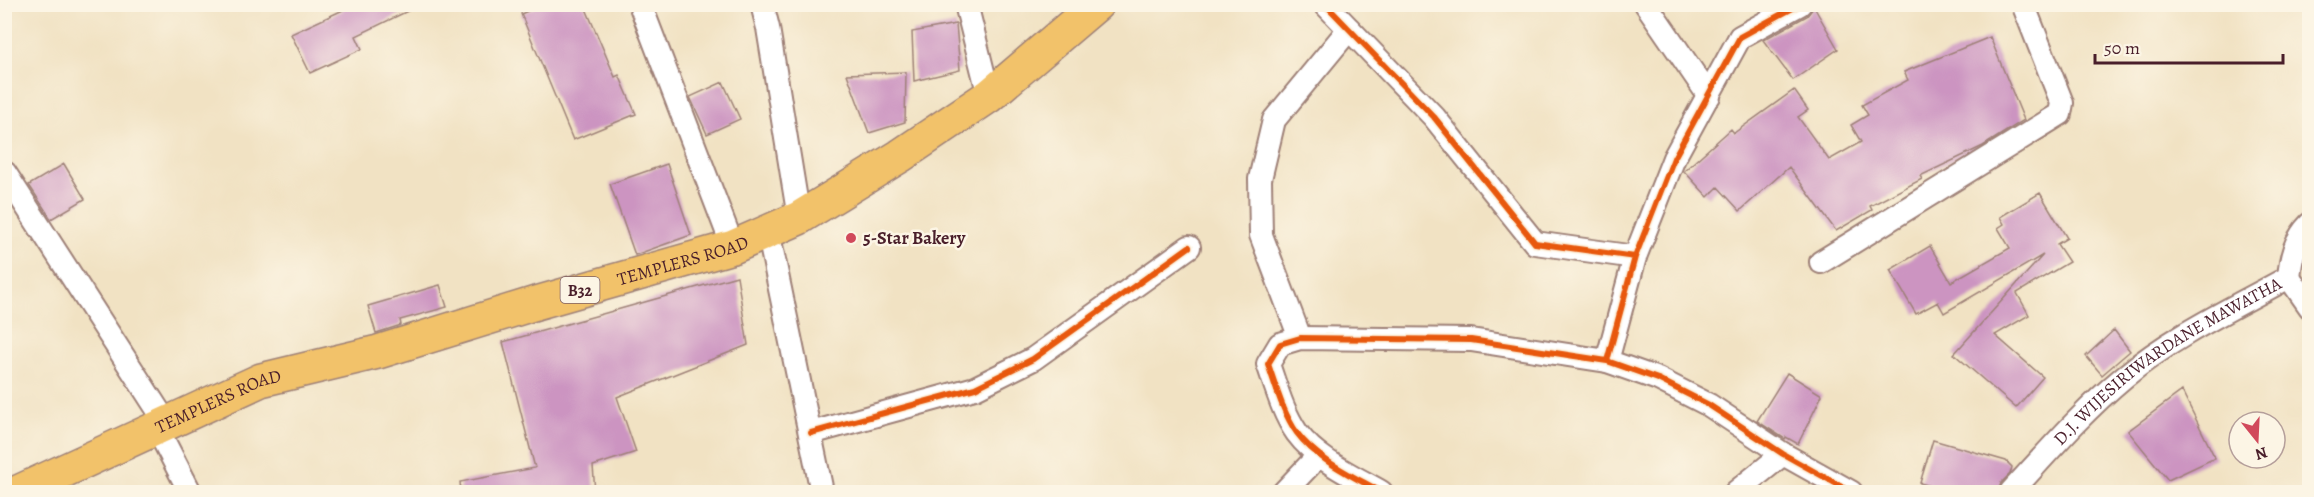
<svg xmlns="http://www.w3.org/2000/svg" width="2314" height="497" font-family="Alegreya,serif">
<rect width="100%" height="100%" fill="#fcf5e5"/>
<filter id="ink" filterUnits="userSpaceOnUse"><feTurbulence type="fractalNoise" baseFrequency=".0167" numOctaves="2"/><feDisplacementMap in="SourceGraphic" scale="12" xChannelSelector="R" yChannelSelector="G"/><feConvolveMatrix kernelMatrix="1 2 1 2 8 2 1 2 1" color-interpolation-filters="sRGB"/></filter>
<filter id="wash" filterUnits="userSpaceOnUse"><feTurbulence type="fractalNoise" baseFrequency=".008" numOctaves="4" result="noise"/><feDisplacementMap in="SourceGraphic" scale="24" xChannelSelector="R" yChannelSelector="G"/><feGaussianBlur stdDeviation="1.35" result="paint"/><feColorMatrix in="noise" values="0 0 0 0 0 0 0 0 0 0 0 0 0 0 0 0 0 1.4 0 .05"/><feComposite in="paint" operator="in"/></filter>
<g filter="url(#wash)">
<rect width="100%" height="100%" fill="#f1e2c3"/>
<g id="blocks">
<path fill="#cc94c1" d="M341 4H422L356 36 362 49 310 73 291 34 343 10Z
M543 4H584L615 77 619 75 636 114 573 140 521 14Z
M1814 7 1838 49 1793 80 1763 40 1807 16Z
M956 24 960 70 914 81 912 32Z
M1990 37 2024 120 1983 146 1920 176 1922 179 1870 206 1872 210 1836 231 1789 167 1740 211 1718 187 1708 197 1684 171 1731 129 1734 133 1794 90 1808 110 1798 117 1829 160 1861 142 1851 125 1868 115 1862 105 1908 80 1904 72Z
M906 72 905 122 869 133 847 74Z
M723 82 740 119 707 134 690 97Z
M64 164 85 199 51 219 29 185Z
M667 164 691 235 635 255 610 184Z
M2040 193 2067 238 2057 244 2069 262 2017 293 2029 315 1995 335 2043 377 2016 408 1954 354 2043 255 1944 313 1938 302 1916 314 1890 270 1930 246 1951 282 2010 248 1998 228 2004 224 2000 217Z
M737 276 748 345 617 397 636 452 593 466 595 492H461L460 482 535 468 503 342Z
M440 285 447 307 400 320 401 325 376 333 368 306Z
M2114 330 2130 351 2102 375 2086 356Z
M1787 373 1822 395 1798 444 1786 437 1785 439 1757 421Z
M2182 391 2215 458 2168 480 2128 431Z
M1933 440 2006 461 2012 467 2010 474 2001 483 1998 492H1952L1920 483Z"/>
</g>
</g>
<g filter="url(#ink)">
<use href="#blocks" fill-opacity="0" stroke="#9e8077" stroke-width="1.5"/>
<g fill="none" stroke-linecap="round" stroke-linejoin="round">
<defs>
<g id="minor">
<path d="M640 4 733 247"/>
<path d="M762 4 768 28 799 218"/>
<path d="M966 4 989 96"/>
<path d="M1325 4 1434 117 1535 243 1635 257"/>
<path d="M1646 4 1709 96"/>
<path d="M5 173 167 424"/>
<path d="M768 231 822 492"/>
<path d="M1821 262 2060 114 2062 103 2023 4"/>
<path d="M2289 277 2310 307"/>
<path d="M1300 338 1261 235 1260 179 1274 120 1349 29"/>
<path d="M1607 361 1635 257 1674 158 1740 37 1800 4"/>
<path d="M158 430 190 492"/>
<path d="M811 433 975 388 1033 359 1189 247"/>
<path d="M1284 492 1319 455"/>
<path d="M1381 492C1353 476 1317 460 1297 433 1283 413 1276 387 1268 364L1280 344 1300 338 1471 340 1607 361 1658 379 1709 405 1783 454 1851 492"/>
<path d="M1736 492 1783 454"/>
<path id="s1" d="M2011 492C2047 453 2082 412 2124 377 2173 336 2233 308 2289 277 2291 257 2295 239 2310 224"/>
</g>
<g id="primary">
<path id="s2" d="M18 492 261 380 378 352 536 303 733 247 799 218 900 156 989 96 1097 4"/>
</g>
</defs>
<use href="#minor" stroke="#9e8077" stroke-width="26"/>
<use href="#primary" stroke="#9e8077" stroke-width="36"/>
<use href="#minor" stroke="#fff" stroke-width="22"/>
<use href="#primary" stroke="#f2c26a" stroke-width="33"/>
<defs>
<path id="cycleway" d="M1325 4 1434 117 1535 243 1635 257
M1607 361 1635 257 1674 158 1740 37 1800 4
M811 433 975 388 1033 359 1189 247
M1381 492C1353 476 1317 460 1297 433 1283 413 1276 387 1268 364L1280 344 1300 338 1471 340 1607 361 1658 379 1709 405 1783 454 1851 492"/>
</defs>
<use href="#cycleway" stroke="#fcf5e5" stroke-width="10"/>
<use href="#cycleway" stroke="#e8590c" stroke-width="6"/>
</g>
</g>
<circle fill="#d1495b" stroke="#fcf5e5" stroke-width="2" cx="851" cy="238" r="6"/>
<g text-anchor="middle" stroke-width="5" stroke-linejoin="round" paint-order="stroke">
<rect fill="#fcf5e5" stroke="#7f5f63" stroke-width="1.5" x="560.5" y="277" width="39" height="26" rx="4.5"/>
<g font-size="16" font-weight="bold" fill="#4a1f2b">
<text x="580" y="296">B32</text>
</g>
<g font-size="18" font-weight="bold" fill="#4a1f2b" stroke="#fcf5e5" text-anchor="start">
<text x="863" y="244">5-Star Bakery</text>
</g>
<g font-size="18" fill="#4a1f2b" stroke="#fcf5e5">
<text dy="6" stroke="none"><textPath href="#s2" startOffset="706">TEMPLERS ROAD</textPath></text>
<text dy="6" stroke="none"><textPath href="#s1" startOffset="206">D.J. WIJESIRIWARDANE MAWATHA</textPath></text>
<text dy="6" stroke="none"><textPath href="#s2" startOffset="220">TEMPLERS ROAD</textPath></text>
</g>
</g>
<rect width="2314" height="497" fill="none" stroke="#fcf5e5" stroke-width="24"/>
<g transform="translate(2257 440) rotate(162)"><circle r="28" fill="#fcf5e5" stroke="#b59f9b" stroke-width="1.5"/>
<path d="M0-4.5L10 22L0 15L-10 22Z" fill="#d1495b"/>
<text y="-9" font-size="16" font-weight="bold" text-anchor="middle" fill="#4a1f2b">N</text>
</g>
<path d="M2095 54v9h188v-9" fill="none" stroke="#4a1f2b" stroke-width="3"/>
<text x="2104" y="54" font-size="18" fill="#4a1f2b" stroke="#fcf5e5" stroke-width="4.5" paint-order="stroke">50 m</text>
</svg>
